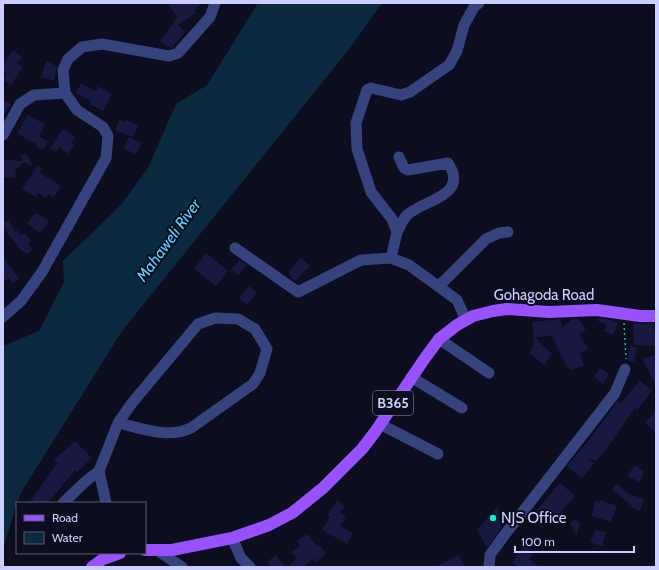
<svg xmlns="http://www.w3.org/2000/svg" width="659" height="570" font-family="Cabin,sans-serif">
<rect width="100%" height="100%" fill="#0c0d1f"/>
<path fill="#0b2a3f" d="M258 3H382L350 48 122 331 22 491 17 503 3 549V346L39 331 64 282 63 261 120 206 148 168 176 104 207 85Z"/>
<path fill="#181940" d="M167 3H201L194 10 196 13 178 25 185 32 173 47 171 48 160 42 177 17Z
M13 50 22 57 17 63 23 67 11 85 4 80 7 74 3 71V65Z
M46 61 57 66 54 81 41 77Z
M81 83 96 91 97 86 112 94 103 111 90 104 91 101 76 93Z
M3 99 11 104 3 115Z
M27 115 45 124 39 136 48 142 43 150 36 146 37 144 17 134Z
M119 120 125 122 126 120 138 125 133 137 115 130Z
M63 129 75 137 71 143 74 145 68 154 59 147 56 152 50 148Z
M129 137 142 143 136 154 124 149Z
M27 154 33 167 24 162 16 170 15 178 3 177V159L22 161 21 155Z
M37 166 42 168 40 173 61 186 54 197 48 194 46 198 38 193 36 197 22 189Z
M34 214H39L49 221 40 233 27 223Z
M9 220 15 232 17 230 21 235 24 233 31 241 28 244 33 250 27 254 21 250 7 233 8 232 3 223Z
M206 253 228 271 216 286 194 269Z
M3 257 19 278 13 283 9 278 3 282Z
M301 258 310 266 295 281 291 278 289 271Z
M240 260 247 265 238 275 231 270Z
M249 286 257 293 247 305 239 298Z
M577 318 586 329 579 334 589 349 580 353 584 365 572 370 567 367 552 336 534 337 552 354 544 365 529 353 534 345 532 322 560 319 562 328 572 319Z
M599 318 611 320 618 323 613 335 604 331 607 325 598 321Z
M633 323 654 324V333H656V346L634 345Z
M630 345 637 348 634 362 628 361Z
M656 354V385L642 359Z
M600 368 609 374 603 384 594 377Z
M640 381 652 391 637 410 635 408 607 448 596 461 589 458V459L594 463 582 478 567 466 589 440 618 401 621 403Z
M656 411V433L645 423Z
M75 441 92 458 77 472 75 470 48 503H29L57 463 54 460Z
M635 465 644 471 640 482 627 476Z
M560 483 575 496 555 519 546 511 539 519 533 514Z
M617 484 629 494 644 499 640 511 635 509 612 489Z
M337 500 345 506 340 513 346 517 340 526 353 533 347 544 322 530 330 517 327 515Z
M595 501H603L617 506 611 522 592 516Z
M498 506 501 528 487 548 477 530Z
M576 519 580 524 576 536 570 523Z
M595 530 606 532 602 546 590 542Z
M307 534 318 547 320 545 326 554 315 562 312 559 303 567H288L297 558 291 552 300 545 297 541Z
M524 546 533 553 529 559 540 567H519L512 562Z
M276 555 285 567H271L267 562Z
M459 555 465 567H435Z"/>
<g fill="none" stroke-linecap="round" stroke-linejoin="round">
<path stroke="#2db08c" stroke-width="1.5" stroke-dasharray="2 3" stroke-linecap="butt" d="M624 323 626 359"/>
<path stroke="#37437e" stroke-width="11" d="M3 135 20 104 34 95 65 93
M397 232C400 227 403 219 407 215 423 200 470 196 448 163L408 170 404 168 399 157
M235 248 298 292 361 260 391 258 409 265 457 300 466 320
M391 258 397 232 392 219 371 192 357 149 356 123 367 90 371 88 401 95 410 92 449 65 457 51 464 25 474 7 479 3
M439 286 486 239 499 233 508 232
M3 317 21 301 42 272 106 158 108 136 103 127 77 110 65 93 63 70 68 59 82 47 102 44 169 56 178 53 210 17 215 3
M439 339 489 373
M411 377 462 408
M380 424 438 454
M63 503 86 481 99 471
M106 503 99 471 118 423 132 403 198 324 215 318 238 319 255 329 267 349 260 373 253 384 191 428C168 439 141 428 118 423
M232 538 241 558 250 567
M158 551 182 567
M489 567 490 555 503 537 615 393 625 369"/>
<path stroke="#9951ff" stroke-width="12" d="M145 550H172L232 538 269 525 292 513 323 488 362 449 375 432 425 358 439 339 457 325 473 316 493 311 507 309 549 312 597 310 640 316H656
M92 567 103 559 120 553"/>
</g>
<circle fill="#00f5d9" stroke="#0c0d1f" stroke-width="1.5" cx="493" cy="518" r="4"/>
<g text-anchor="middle" stroke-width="4" stroke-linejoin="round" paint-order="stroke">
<rect fill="#0c0d1f" stroke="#9195bc" stroke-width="1" x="373" y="391" width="40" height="24" rx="3"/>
<g font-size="14" font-weight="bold" fill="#cacfff">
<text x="393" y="408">B365</text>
</g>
<g font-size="15" fill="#cacfff" stroke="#0c0d1f">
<text x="544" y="300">Gohagoda Road</text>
</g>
<g font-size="15" fill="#cacfff" stroke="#0c0d1f" text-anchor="start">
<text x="501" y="523">NJS Office</text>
</g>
<g font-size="16" font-style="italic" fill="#58d5ff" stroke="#0c0d1f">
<text transform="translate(168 240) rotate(-54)" y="6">Mahaweli River</text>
</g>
</g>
<rect width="659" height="570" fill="none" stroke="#cacfff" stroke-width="8"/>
<rect x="16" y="502" width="130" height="52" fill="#0c0d1f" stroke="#585b79"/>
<rect x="24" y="515" width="20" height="6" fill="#9951ff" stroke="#585b79"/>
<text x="52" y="522" font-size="12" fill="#cacfff">Road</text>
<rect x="24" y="532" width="20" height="12" fill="#0b2a3f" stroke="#585b79"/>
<text x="52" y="542" font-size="12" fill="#cacfff">Water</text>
<path d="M515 546v6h119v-6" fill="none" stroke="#cacfff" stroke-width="2"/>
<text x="521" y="546" font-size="12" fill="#cacfff" stroke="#0c0d1f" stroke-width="3" paint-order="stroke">100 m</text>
</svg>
